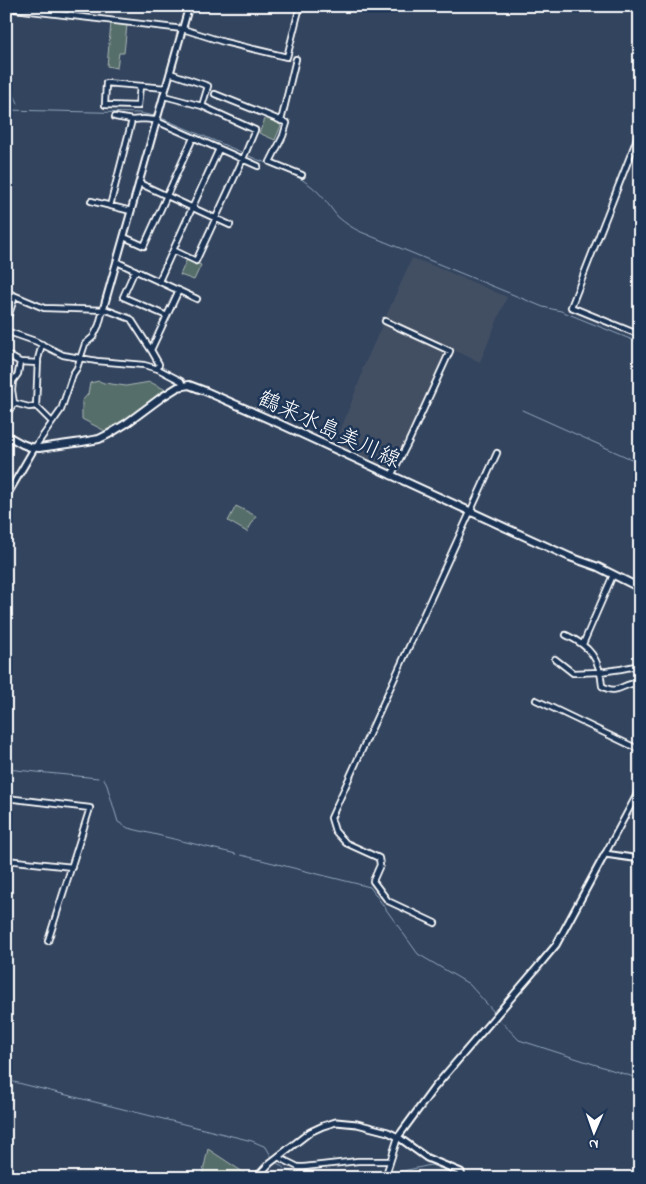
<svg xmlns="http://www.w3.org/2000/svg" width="646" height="1184" font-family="'Indie Flower','Klee One',sans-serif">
<rect width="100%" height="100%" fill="#33445e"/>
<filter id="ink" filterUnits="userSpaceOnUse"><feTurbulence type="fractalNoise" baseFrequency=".02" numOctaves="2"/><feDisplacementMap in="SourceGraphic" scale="10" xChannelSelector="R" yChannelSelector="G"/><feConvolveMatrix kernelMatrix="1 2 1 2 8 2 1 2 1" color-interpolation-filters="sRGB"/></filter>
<g filter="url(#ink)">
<path fill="#424f63" d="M412 258 442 269 507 297 480 362 451 349 391 473 335 445 362 374V370Z"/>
<path fill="#566e6a" stroke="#aab6b4" d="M111 23 127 25 124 53H119L117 68 107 66Z
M266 117 282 123 275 140 259 133Z
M187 259 201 265 194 280 180 275Z
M99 381 104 383 126 386 150 382 166 390 123 422 107 432 82 419V401L88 394 90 383Z
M236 506 256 516 247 532 228 521Z
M208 1149 246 1174 244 1178H207L202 1176Z"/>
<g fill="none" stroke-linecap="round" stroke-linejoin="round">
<path stroke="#91a7bc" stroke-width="1" d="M6 78 18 103
M6 110 139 113 155 116
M159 117 241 152
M249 156C272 166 300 174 318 192 326 200 331 209 338 217 345 223 352 228 361 232L543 307 561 311 640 343
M522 410 640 463
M6 769 98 778
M104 779 106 782 118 822 128 828 236 854
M241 855 370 887 418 954 469 984 494 1012
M498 1018 519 1040 640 1079
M6 1080 252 1141 266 1147 273 1159
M276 1162 286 1170 308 1178
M392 1178 398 1172 431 1165 452 1173"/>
<defs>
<path id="minor" d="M6 8 183 29 224 42 287 57 300 6
M71 15V6
M170 73 208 86 202 106
M140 86 138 106 105 105 106 83 166 88
M215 94 287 123 283 136 270 162 302 175
M164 96 202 106 255 130 243 159 196 261 173 250
M115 117 132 120 143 119 154 120 258 166
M281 121 296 59
M640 126 636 141 571 307 640 335
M139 183 230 225
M91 201 131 211
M110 206 132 120
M124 237 144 246 193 138
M117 262 197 299
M135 270 123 297 167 316
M159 281 219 149
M6 292 44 308 107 310 131 319 151 350 159 364 158 369
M385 321 450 351 408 443 391 476
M6 323 15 296
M6 331 35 341 63 355 97 361 144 365 158 369 181 381 183 386
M42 344 38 359 36 406 52 422
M151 350 179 290
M6 354 20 362 38 363
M14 403 12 390 13 381 18 374 20 362
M6 415 14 403 29 407 36 406
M35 447 61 410 73 374 77 368 85 344 93 337 99 325 103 310
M566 635C590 646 600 659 602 686 615 694 619 687 631 684 634 683 637 683 640 683
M583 644 613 575
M555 659 573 673 600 672 621 669 640 665
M536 700 636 748 640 749
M6 798 90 808 48 941
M605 854 636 796 640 783
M6 860 72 867
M435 923 388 901 373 881 380 865 379 858 346 843 335 831 331 818 497 453
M278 1157 298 1167H304L358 1161H390
M385 1178 398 1137"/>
<path id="tertiary" d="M103 310 189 6
M6 497 35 447
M398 1137 434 1088 536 969 556 945 605 854 640 859
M256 1178 270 1163 310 1132 323 1126 336 1122 357 1124 388 1132 398 1137 427 1158 461 1172 462 1178"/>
<path id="secondary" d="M6 435 22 444 30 447 39 448 82 442 99 439 109 434 127 423 162 397 178 387 189 385 205 391 280 424 515 532 570 557 598 567 640 588"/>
</defs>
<use href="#minor" stroke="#fff" stroke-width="8"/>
<use href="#tertiary" stroke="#fff" stroke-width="9"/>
<use href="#secondary" stroke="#fff" stroke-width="10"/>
<use href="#minor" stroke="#1d3557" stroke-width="4.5"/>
<use href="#tertiary" stroke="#1d3557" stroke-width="5"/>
<use href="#secondary" stroke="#1d3557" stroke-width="6"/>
</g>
</g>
<g text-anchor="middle" stroke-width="5" stroke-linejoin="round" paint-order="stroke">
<g font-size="22" fill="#fff" stroke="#1d3557">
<text transform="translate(330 428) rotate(25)" y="8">鶴来水島美川線</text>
</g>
</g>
<rect width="646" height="1184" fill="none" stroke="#1d3557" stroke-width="25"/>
<rect x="12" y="12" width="621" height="1159" fill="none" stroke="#fff" stroke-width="2" filter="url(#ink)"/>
<g transform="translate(594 1132) rotate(182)" stroke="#1d3557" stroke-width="4" paint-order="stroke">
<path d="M0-4L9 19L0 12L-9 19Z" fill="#ffffff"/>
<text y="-8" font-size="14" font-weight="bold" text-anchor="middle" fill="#ffffff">N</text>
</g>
</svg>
